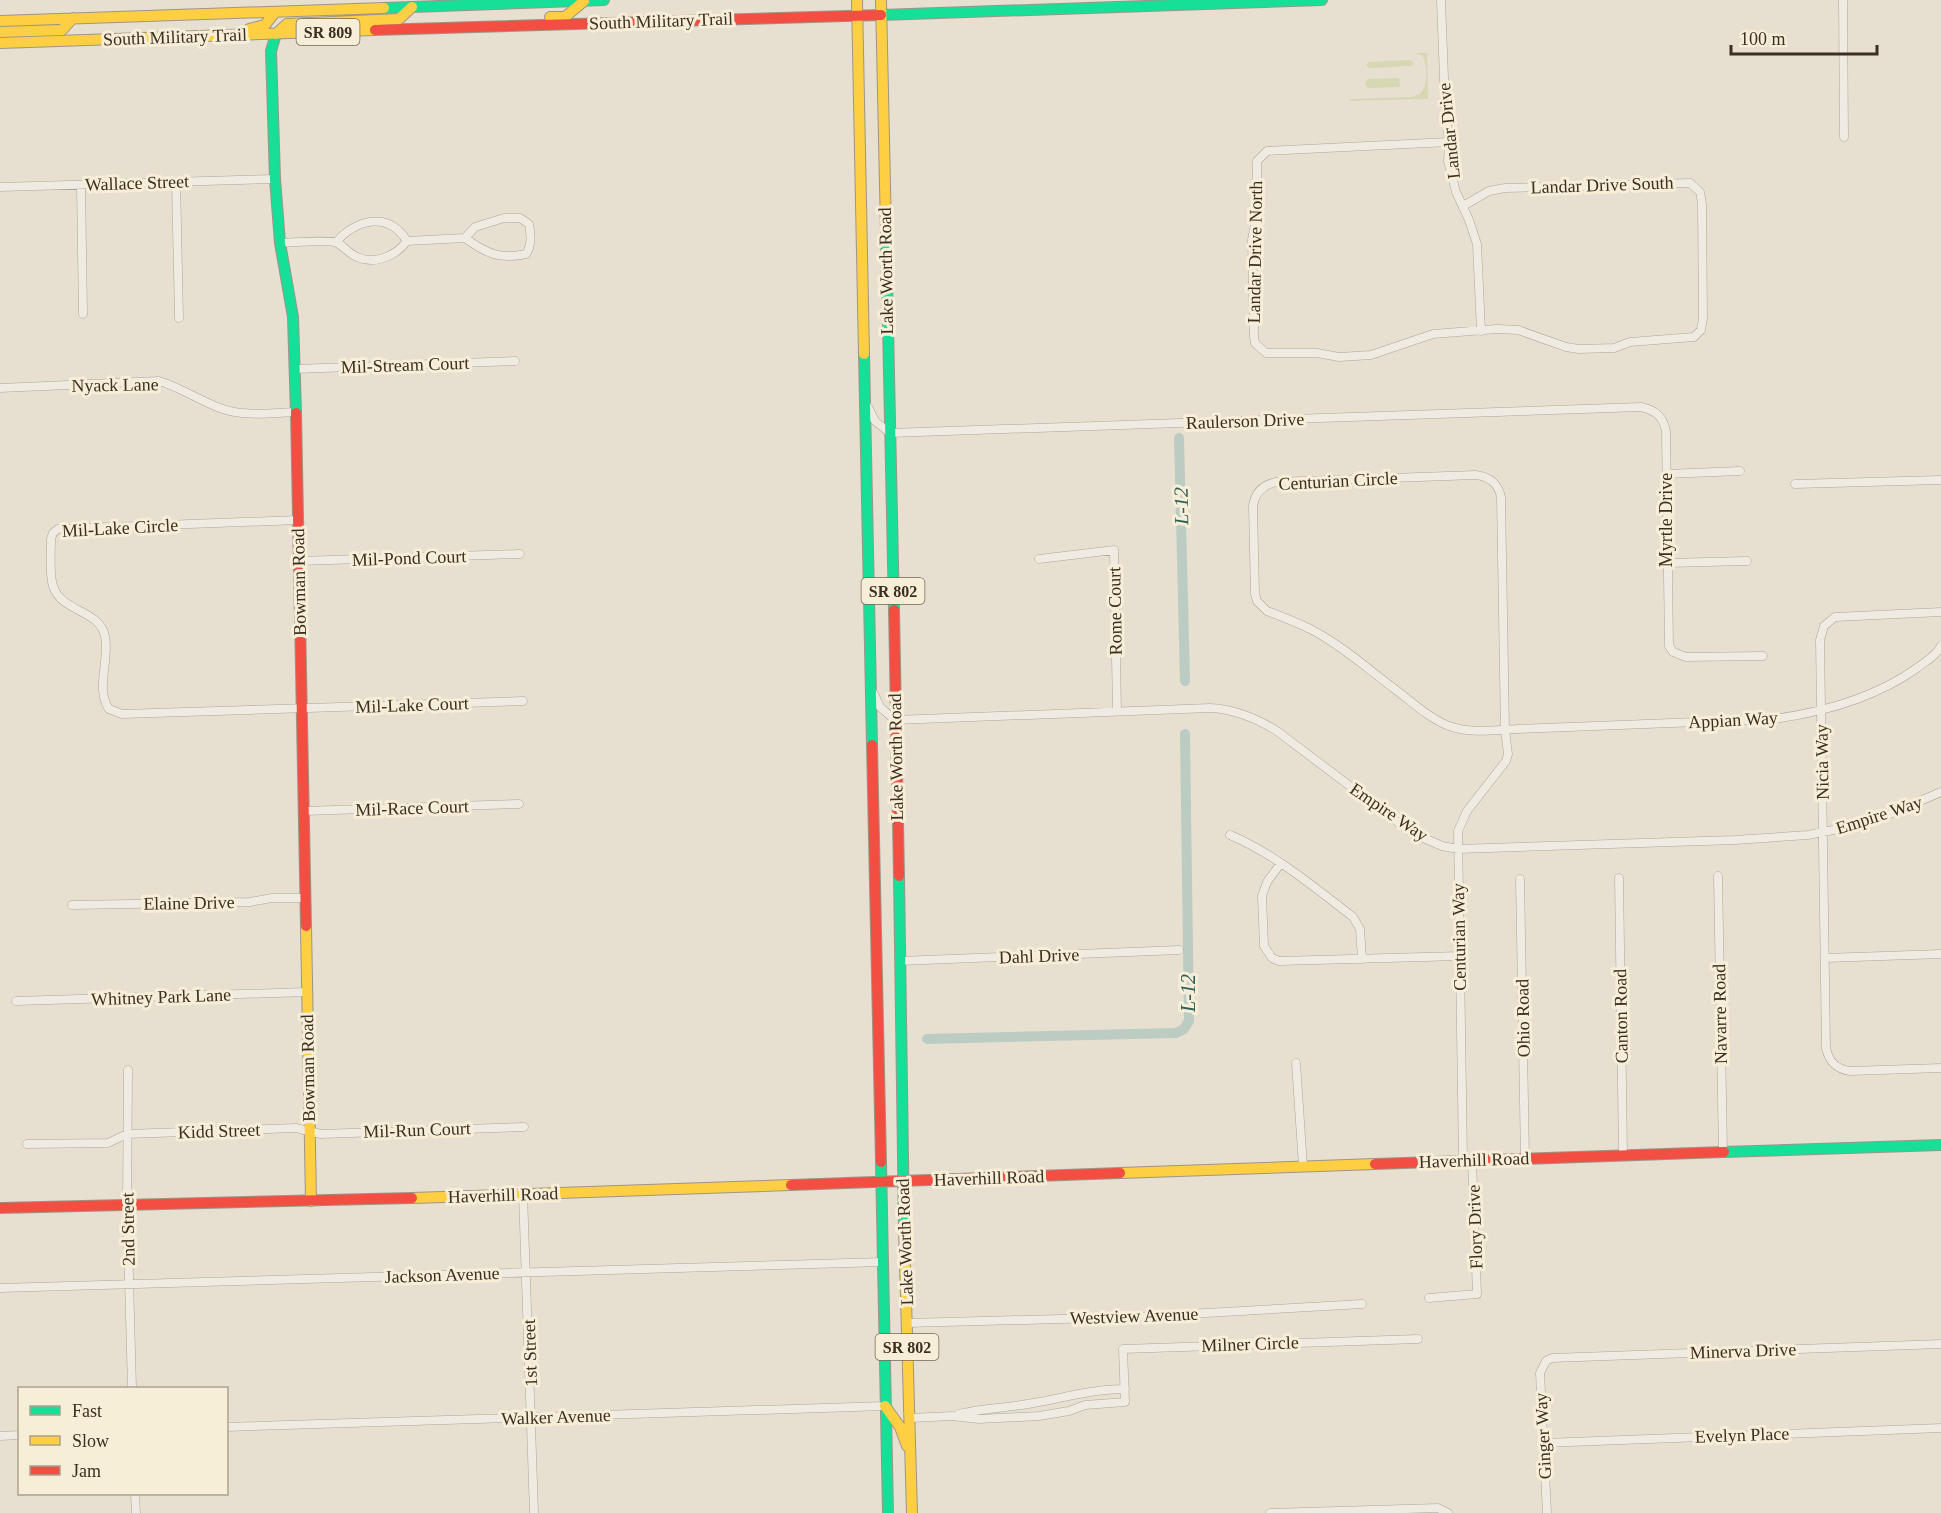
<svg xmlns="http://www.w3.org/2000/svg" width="1941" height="1513" font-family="Georgia,serif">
<rect width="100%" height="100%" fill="#e7e0d1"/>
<path fill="#d6d7b3" d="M1414 53H1427L1428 99 1349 101 1352 99 1412 97 1420 94C1428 86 1428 65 1422 55Z
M1411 60 1414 63 1411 66 1369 68 1366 65 1369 62Z
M1399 78 1400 87 1368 88 1366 86V81L1368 79Z"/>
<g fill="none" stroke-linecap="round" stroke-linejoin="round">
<path stroke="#bcccc2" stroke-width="10" d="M1179 438 1185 681
M927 1039 1176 1033 1184 1029 1189 1021 1185 734"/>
<defs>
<path id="street" d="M1441 0 1445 104 1449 142 1448 161 1456 192 1469 220 1477 244 1481 331
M1843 0 1844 137
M1449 142 1267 151 1257 161V213L1252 240 1254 336 1255 343 1266 353H1317L1339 357 1371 355 1433 334 1497 329 1518 330 1566 347 1579 349 1614 348 1630 342 1694 337 1701 330 1703 318 1702 204 1700 192 1690 183 1505 188 1489 191 1463 206
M176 182 179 318
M81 185 83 314
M0 187 275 179
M407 241 465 238C486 253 499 260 526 254 532 245 531 235 529 224L520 218H504L475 227 465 238
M336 242C357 219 388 211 407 241
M280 243C291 243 330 239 337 243 344 246 349 254 357 257 375 265 396 256 407 241
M295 369 515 361
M0 388 159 381C182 388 198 400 220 408 243 417 271 413 296 412
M868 407 875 421 890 433 1641 407C1655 410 1663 416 1666 431L1669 646 1673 652 1686 657 1763 656
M1666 474 1740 471
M1795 484 1941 480
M298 520 58 529 53 533 51 539C51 554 49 572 53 586 62 613 99 609 105 636 110 659 95 689 109 709L122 714 523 701
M1039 559 1114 550 1117 711
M299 561 520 554
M1667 563 1747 561
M1941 612 1835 617 1824 626 1820 640 1826 1048C1829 1062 1836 1069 1850 1071L1941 1068
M874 694 880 707 895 720 1210 708C1235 709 1256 718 1277 731L1412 833 1442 846 1458 849 1735 840 1808 835 1853 826 1883 817 1941 792
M304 811 519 804
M1230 835C1275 854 1314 887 1353 917L1360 929 1362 959
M1281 863 1267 882 1262 896 1264 946 1272 958 1279 961 1460 956
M1718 876 1723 1152
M1619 878 1623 1154
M1520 879 1525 1158
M72 905 250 902 272 898H305
M1825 958 1941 954
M900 961 1179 950
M16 1001 307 992
M1296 1063 1303 1166
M128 1070 127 1206 132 1388
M27 1144 108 1143 127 1134 296 1128 321 1134 524 1127
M1463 1160 1458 831 1467 811 1506 761 1508 754 1505 730 1501 497C1498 483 1490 477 1476 475L1276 482C1262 485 1255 493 1253 506L1255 594 1257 601 1267 611C1283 617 1299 623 1314 631 1342 646 1367 668 1392 687 1410 700 1428 718 1449 726 1471 734 1495 730 1518 729L1774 719C1824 712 1875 698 1917 668 1926 661 1936 656 1941 646
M523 1194 534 1513
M0 1288 883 1262
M1429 1298 1477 1294 1472 1160
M907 1323 1135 1317 1362 1304
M959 1414C983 1408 1008 1408 1033 1403 1063 1398 1093 1389 1125 1389
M910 1418 952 1416 979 1419 1039 1416 1069 1411 1085 1405 1125 1402 1123 1349 1418 1339
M226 1427 885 1406
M0 1436 20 1435
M1544 1443 1941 1428
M135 1494 136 1513
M1270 1513 1438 1508 1448 1513
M1547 1513 1540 1373 1546 1361 1552 1358 1941 1344"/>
<path id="fast" d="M384 8 604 0
M881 15 1322 0
M276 34 271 51 275 179 280 243 293 317 296 413
M886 231 894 610
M864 354 872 745
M899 876 904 1227
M1724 1152 1941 1145
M881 1162 888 1513"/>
<path id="slow" d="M857 0 864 354
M881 0 886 231
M550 17H565L584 1
M0 21 384 8
M249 29 265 25 275 12
M0 32 62 30 73 18
M276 34 287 24 399 19 412 7
M0 43 375 30
M306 926 311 1201
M1120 1173 1375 1164
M412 1198 791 1185
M904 1227 912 1513
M885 1406 900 1427 907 1446"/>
<path id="jam" d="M375 30 881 15
M296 413 306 926
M894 610 899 876
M872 745 881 1162
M1375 1164 1724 1152
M791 1185 1120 1173
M0 1208 412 1198"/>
</defs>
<use href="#street" stroke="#ada599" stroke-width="9"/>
<use href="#fast" stroke="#9c958a" stroke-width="12"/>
<use href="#slow" stroke="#9c958a" stroke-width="12"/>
<use href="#jam" stroke="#9c958a" stroke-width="12"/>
<use href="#street" stroke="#efebe3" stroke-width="8"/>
<use href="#fast" stroke="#16e098" stroke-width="10"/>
<use href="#slow" stroke="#ffcf43" stroke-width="10"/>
<use href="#jam" stroke="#f24e42" stroke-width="10"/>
</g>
<g text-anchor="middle" stroke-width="6" stroke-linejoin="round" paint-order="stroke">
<g fill="#f7eed8" stroke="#756857" stroke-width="1.5">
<rect x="296.5" y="19" width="63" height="26" rx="4.5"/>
<rect x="861.5" y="578" width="63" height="26" rx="4.5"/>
<rect x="875.5" y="1334" width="63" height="26" rx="4.5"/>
</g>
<g font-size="16" font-weight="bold" fill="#3d2e20">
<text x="328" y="38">SR 809</text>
<text x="893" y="597">SR 802</text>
<text x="907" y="1353">SR 802</text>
</g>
<g font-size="18" fill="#3d2e20" stroke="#f7eed8">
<text transform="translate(661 21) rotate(-2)" y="6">South Military Trail</text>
<text transform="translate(175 37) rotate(-2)" y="6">South Military Trail</text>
<text transform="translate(1449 131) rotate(-96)" y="6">Landar Drive</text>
<text transform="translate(137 183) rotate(-2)" y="6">Wallace Street</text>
<text transform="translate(1602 185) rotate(-2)" y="6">Landar Drive South</text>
<text transform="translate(1255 252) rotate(-89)" y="6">Landar Drive North</text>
<text transform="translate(886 271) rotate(-91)" y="6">Lake Worth Road</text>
<text transform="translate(405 365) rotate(-2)" y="6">Mil-Stream Court</text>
<text transform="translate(115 385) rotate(-1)" y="6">Nyack Lane</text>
<text transform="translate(1245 421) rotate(-2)" y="6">Raulerson Drive</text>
<text transform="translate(1338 481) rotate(-3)" y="6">Centurian Circle</text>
<text transform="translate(1666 520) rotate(-90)" y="6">Myrtle Drive</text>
<text transform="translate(120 528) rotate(-3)" y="6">Mil-Lake Circle</text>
<text transform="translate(409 558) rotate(-2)" y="6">Mil-Pond Court</text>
<text transform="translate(299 582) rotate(-91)" y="6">Bowman Road</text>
<text transform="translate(1115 611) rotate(-91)" y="6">Rome Court</text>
<text transform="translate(412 705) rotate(-2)" y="6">Mil-Lake Court</text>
<text transform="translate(1733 720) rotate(-3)" y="6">Appian Way</text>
<text transform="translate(896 757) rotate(-91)" y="6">Lake Worth Road</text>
<text transform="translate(1822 762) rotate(-91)" y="6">Nicia Way</text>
<text transform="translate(412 808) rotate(-2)" y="6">Mil-Race Court</text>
<text transform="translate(1389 812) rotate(34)" y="6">Empire Way</text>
<text transform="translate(1879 815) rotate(-18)" y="6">Empire Way</text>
<text transform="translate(189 903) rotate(-1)" y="6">Elaine Drive</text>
<text transform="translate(1459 937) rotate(-91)" y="6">Centurian Way</text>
<text transform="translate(1039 956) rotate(-2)" y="6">Dahl Drive</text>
<text transform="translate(161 997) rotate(-2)" y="6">Whitney Park Lane</text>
<text transform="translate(1720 1014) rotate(-91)" y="6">Navarre Road</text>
<text transform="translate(1621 1016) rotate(-91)" y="6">Canton Road</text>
<text transform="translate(1523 1018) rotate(-91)" y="6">Ohio Road</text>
<text transform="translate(308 1068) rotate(-91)" y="6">Bowman Road</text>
<text transform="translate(417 1130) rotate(-2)" y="6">Mil-Run Court</text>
<text transform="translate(219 1131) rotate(-2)" y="6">Kidd Street</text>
<text transform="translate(1474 1160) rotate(-2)" y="6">Haverhill Road</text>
<text transform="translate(989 1178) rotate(-2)" y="6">Haverhill Road</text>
<text transform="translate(503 1195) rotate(-2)" y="6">Haverhill Road</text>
<text transform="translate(1475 1227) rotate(-92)" y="6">Flory Drive</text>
<text transform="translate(128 1229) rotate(-91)" y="6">2nd Street</text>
<text transform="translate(905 1242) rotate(-92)" y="6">Lake Worth Road</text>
<text transform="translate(442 1275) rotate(-2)" y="6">Jackson Avenue</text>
<text transform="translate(1134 1316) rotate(-2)" y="6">Westview Avenue</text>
<text transform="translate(1250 1344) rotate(-2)" y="6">Milner Circle</text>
<text transform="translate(1743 1351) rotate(-2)" y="6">Minerva Drive</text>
<text transform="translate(530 1353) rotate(-92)" y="6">1st Street</text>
<text transform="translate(556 1417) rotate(-2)" y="6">Walker Avenue</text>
<text transform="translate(1742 1435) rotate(-2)" y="6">Evelyn Place</text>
<text transform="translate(1543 1436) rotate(-93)" y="6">Ginger Way</text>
</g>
<g font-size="20" font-style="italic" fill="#2f5d5a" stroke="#f7eed8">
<text transform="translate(1181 506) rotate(-91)" y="7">L-12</text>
<text transform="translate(1188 993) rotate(-90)" y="7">L-12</text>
</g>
</g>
<rect x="18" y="1387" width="210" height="108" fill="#f7eed8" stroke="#ada18e" stroke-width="1.5"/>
<rect x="30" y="1406" width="30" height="9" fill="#16e098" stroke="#ada18e" stroke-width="1.5"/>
<text x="72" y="1417" font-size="18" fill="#3d2e20">Fast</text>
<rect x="30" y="1436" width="30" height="9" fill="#ffcf43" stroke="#ada18e" stroke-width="1.5"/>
<text x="72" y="1447" font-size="18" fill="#3d2e20">Slow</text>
<rect x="30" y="1466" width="30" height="9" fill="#f24e42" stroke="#ada18e" stroke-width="1.5"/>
<text x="72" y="1477" font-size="18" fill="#3d2e20">Jam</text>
<path d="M1731 45v9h146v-9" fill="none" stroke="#3d2e20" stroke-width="3"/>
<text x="1740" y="45" font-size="18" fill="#3d2e20" stroke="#f7eed8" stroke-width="4.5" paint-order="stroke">100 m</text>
</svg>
